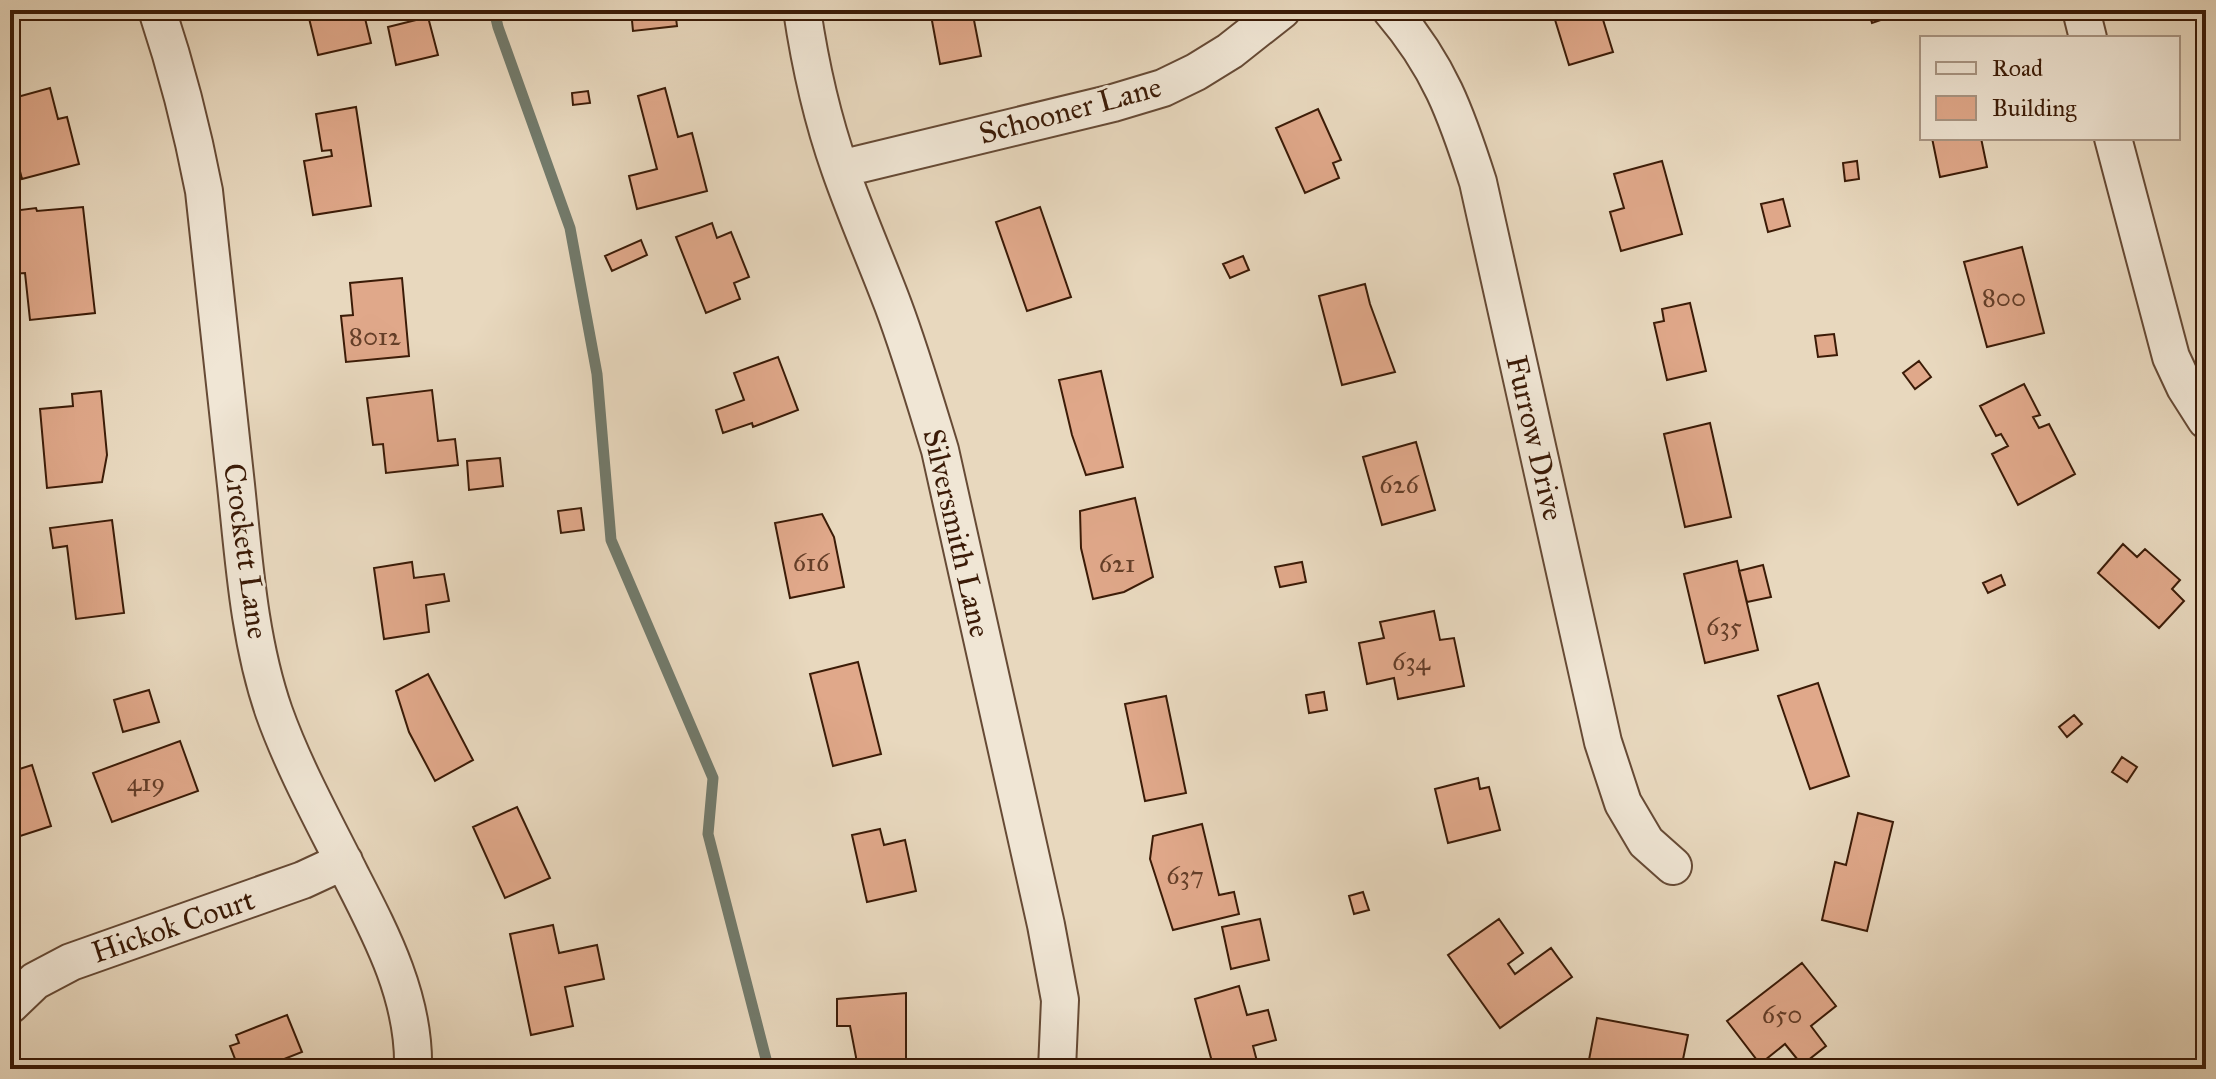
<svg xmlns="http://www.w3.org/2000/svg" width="2216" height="1079" font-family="'IM FELL Great Primer',serif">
<rect width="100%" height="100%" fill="#e8d8be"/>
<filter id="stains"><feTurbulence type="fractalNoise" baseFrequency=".0025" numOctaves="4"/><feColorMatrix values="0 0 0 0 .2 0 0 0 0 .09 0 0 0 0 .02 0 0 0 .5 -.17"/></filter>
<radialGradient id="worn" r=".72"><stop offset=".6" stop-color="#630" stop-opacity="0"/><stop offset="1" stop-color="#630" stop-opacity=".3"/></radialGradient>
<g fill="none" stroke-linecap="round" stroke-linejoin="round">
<path stroke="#727a6b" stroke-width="11" d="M494 10 498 27 570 228 597 374 611 540 713 778 708 834 766 1059 767 1069"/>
</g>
<path fill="#e0a88a" stroke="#3b1b07" stroke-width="2" d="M307 10H363L371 43 318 55Z
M631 10H675L677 26 633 31Z
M930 10H972L981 56 940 64Z
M1552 10H1600L1613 52 1569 65Z
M1868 10H1910L1872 23Z
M428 17 438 55 396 65 388 27Z
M50 88 58 119 67 117 79 164 22 179 10 133V99Z
M665 88 678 137 692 133 707 191 637 209 629 176 657 169 638 96Z
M588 91 590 103 573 105 572 93Z
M356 107 371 206 313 215 304 161 332 156 331 150 322 151 316 114Z
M1318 109 1341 160 1333 163 1339 178 1305 193 1276 128Z
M1932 138H1981L1987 167 1940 177Z
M1662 161 1682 234 1621 251 1610 212 1624 208 1614 174Z
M1857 161 1859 179 1845 181 1843 163Z
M1783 199 1790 226 1768 232 1761 204Z
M83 207 95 313 30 320 25 273 10 274V228L14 227 12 211 36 208 37 211Z
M1040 207 1071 297 1027 311 996 222Z
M712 223 717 238 731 232 749 277 734 283 740 299 706 313 676 237Z
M641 240 647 255 612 271 605 256Z
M2022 247 2044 333 1987 347 1964 262Z
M1243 256 1249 270 1230 278 1223 264Z
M402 278 409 356 346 362 341 316 353 315 350 283Z
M1365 284 1370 304 1395 372 1342 385 1319 296Z
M1690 303 1706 371 1667 380 1654 323 1664 321 1662 309Z
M1834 334 1837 355 1818 357 1815 336Z
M778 357 798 410 753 427 752 423 723 433 716 410 744 400 734 373Z
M1919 361 1931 377 1915 389 1903 373Z
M1101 371 1123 467 1086 475 1072 435 1059 380Z
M2024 384 2040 415 2033 417 2039 428 2049 424 2075 474 2018 505 1992 454 2008 446 2001 434 1996 436 1980 406Z
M432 390 438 441 455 439 458 465 386 473 383 444 373 445 367 398Z
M101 391 107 455 102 482 47 488 40 409 73 406 72 394Z
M1710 423 1731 517 1685 527 1664 434Z
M1416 442 1435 510 1382 525 1363 457Z
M500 458 503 486 469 490 467 461Z
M1135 498 1153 577 1124 592 1093 599 1081 548 1080 511Z
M581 508 584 530 561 533 558 511Z
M822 514 834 537 844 587 790 598 775 523Z
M112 520 124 613 76 619 67 546 53 548 50 528Z
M2123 544 2137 557 2145 549 2180 580 2172 589 2184 601 2159 628 2098 573Z
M1737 561 1758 650 1705 663 1684 574Z
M412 562 414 578 444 574 449 601 426 605 429 632 384 639 374 568Z
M1302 562 1306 582 1280 587 1275 567Z
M1763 565 1771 597 1747 602 1739 571Z
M2001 575 2005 585 1988 593 1983 583Z
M1434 611 1440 640 1454 638 1464 686 1398 699 1394 678 1367 684 1359 643 1384 638 1380 622Z
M858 662 881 754 833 766 810 674Z
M428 674 473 760 435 781 409 732 396 691Z
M1818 683 1849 776 1810 789 1778 696Z
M149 690 159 722 123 732 114 700Z
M1324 692 1327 710 1309 713 1306 695Z
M1166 696 1186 793 1145 801 1125 704Z
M2074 715 2082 724 2067 737 2059 727Z
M180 741 198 791 112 822 93 773Z
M2122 757 2137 767 2127 782 2112 772Z
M32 765 51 826 14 838 10 825V772Z
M1478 778 1480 789 1489 787 1500 830 1448 843 1435 789Z
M517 807 550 878 505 898 473 827Z
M1858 813 1893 822 1867 931 1822 920 1835 862 1846 865Z
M1202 824 1219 895 1234 892 1239 914 1173 930 1150 859 1153 836Z
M880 829 884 845 905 840 916 891 867 902 852 835Z
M1363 892 1369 910 1354 914 1349 896Z
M1260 919 1269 960 1231 969 1222 927Z
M1499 919 1523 953 1508 964 1515 974 1551 948 1572 977 1500 1028 1448 955Z
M553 925 559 953 597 945 604 979 565 987 573 1026 531 1035 510 934Z
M1802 963 1836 1006 1811 1026 1826 1046 1802 1065 1785 1044 1760 1064 1727 1021Z
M1239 986 1247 1015 1268 1010 1276 1040 1253 1046 1259 1069H1214L1195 999Z
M906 993V1069H856V1057L850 1026H837V999Z
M287 1015 302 1052 259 1069H239L230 1046 239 1043 236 1035Z
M1597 1018 1688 1035 1681 1069H1608L1588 1065Z"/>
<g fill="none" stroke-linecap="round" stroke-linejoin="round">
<defs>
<path id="street" d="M157 10C177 70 192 129 204 191 215 289 226 387 236 485 244 561 249 640 274 712 294 768 324 822 351 876 382 936 415 999 413 1069
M802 10C810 64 822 118 840 169 856 215 876 260 893 305 911 353 925 401 940 450L1046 925 1060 1000 1057 1069
M1391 10C1439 66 1456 113 1478 182L1603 742 1623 803 1646 842 1673 866
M2081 10 2088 38
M2113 138 2171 357 2185 387 2206 420
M840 169 1113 103 1163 88 1196 72 1230 51 1282 10
M10 1005 35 981 71 962 303 880 344 861"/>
</defs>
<use href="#street" stroke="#664a35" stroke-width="40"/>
<use href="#street" stroke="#f0e6d5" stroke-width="36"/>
</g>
<g text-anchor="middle" stroke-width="6" stroke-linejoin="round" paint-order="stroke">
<g font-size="26" fill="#643e28">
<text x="2004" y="306">800</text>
<text x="375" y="345">8012</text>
<text x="1399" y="493">626</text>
<text x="811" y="571">616</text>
<text x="1117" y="572">621</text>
<text x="1724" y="635">635</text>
<text x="1411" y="670">634</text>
<text x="146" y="791">419</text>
<text x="1185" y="884">637</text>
<text x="1782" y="1023">650</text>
</g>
<g font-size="30" fill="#3b1b07" stroke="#f0e6d5">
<text transform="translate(1070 110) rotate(-15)" y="10">Schooner Lane</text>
<text transform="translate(1535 438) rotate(77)" y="10">Furrow Drive</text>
<text transform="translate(957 533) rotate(77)" y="10">Silversmith Lane</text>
<text transform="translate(246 551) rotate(82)" y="10">Crockett Lane</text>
<text transform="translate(173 926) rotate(-19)" y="10">Hickok Court</text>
</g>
</g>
<rect width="2216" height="1079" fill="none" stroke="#e8d8be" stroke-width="40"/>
<rect x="12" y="12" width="2192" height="1055" fill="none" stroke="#3b1b07" stroke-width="4"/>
<rect x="20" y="20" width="2176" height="1039" fill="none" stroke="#3b1b07" stroke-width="2"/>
<rect x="1920" y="36" width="260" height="104" fill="#f0e6d5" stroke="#a89583" stroke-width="2"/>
<rect x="1936" y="62" width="40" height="12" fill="#f0e6d5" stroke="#a89583" stroke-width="2"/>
<text x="1992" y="76" font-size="24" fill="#3b1b07">Road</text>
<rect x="1936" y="96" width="40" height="24" fill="#e0a88a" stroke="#a89583" stroke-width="2"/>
<text x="1992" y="116" font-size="24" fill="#3b1b07">Building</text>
<rect width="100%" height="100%" filter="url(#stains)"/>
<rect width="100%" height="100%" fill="url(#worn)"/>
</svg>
